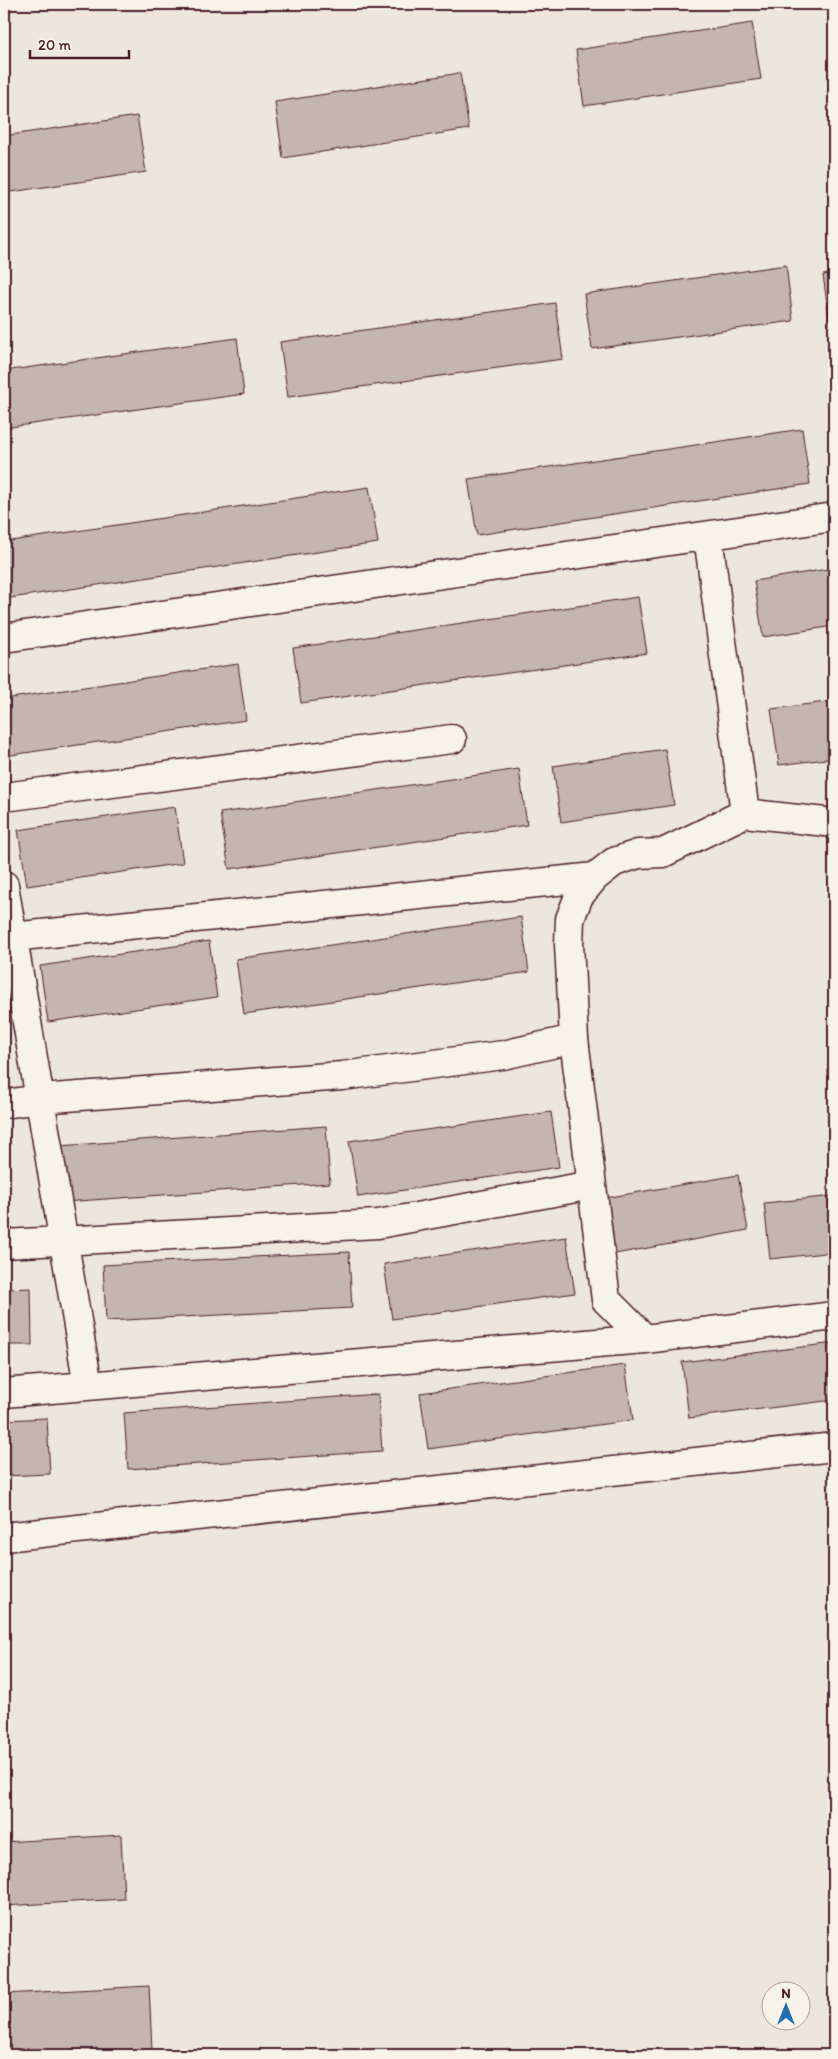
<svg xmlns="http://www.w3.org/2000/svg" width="838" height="2059" font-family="Itim,sans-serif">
<rect width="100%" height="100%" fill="#ece6dd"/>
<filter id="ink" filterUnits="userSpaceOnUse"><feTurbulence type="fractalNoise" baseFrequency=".02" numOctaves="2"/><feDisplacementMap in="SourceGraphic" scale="10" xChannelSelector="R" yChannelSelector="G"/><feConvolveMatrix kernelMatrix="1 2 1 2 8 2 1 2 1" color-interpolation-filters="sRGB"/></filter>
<g filter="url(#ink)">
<path fill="#c4b5b0" stroke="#4a1f2b" d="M752 23 761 79 584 106 576 50Z
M460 73 469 129 283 158 275 102Z
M137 116 146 172 4 193V136Z
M786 265 793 321 592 349 584 294Z
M834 273V330L831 331 823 275Z
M555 303 563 359 288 397 280 342Z
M237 338 244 394 4 428V371Z
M802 429 810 484 477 535 468 479Z
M369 487 378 543 4 599V542Z
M834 568V626L763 637 754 581Z
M638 597 647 653 301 703 293 648Z
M238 664 246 720 4 756V699Z
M834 701V758L779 765 771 709Z
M665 749 674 805 561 822 553 766Z
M519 769 527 825 229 869 220 813Z
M175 807 183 863 27 886 18 830Z
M521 917 529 972 244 1014 236 959Z
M209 941 217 997 48 1022 40 966Z
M551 1112 559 1167 358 1197 349 1141Z
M326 1126 330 1183 64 1202 60 1146Z
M738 1175 748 1230 615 1254 605 1198Z
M834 1196V1252L770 1259 764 1203Z
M566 1237 575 1293 392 1319 384 1264Z
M349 1252 352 1308 106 1321 103 1265Z
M31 1288 32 1345H4V1289Z
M834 1343V1400L689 1418 682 1362Z
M625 1365 633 1420 428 1449 420 1393Z
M378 1394 382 1451 128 1469 124 1413Z
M47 1418 50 1474 4 1476V1420Z
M121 1835 124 1899 4 1906V1842Z
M149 1986 152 2050 53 2055H4V1994Z"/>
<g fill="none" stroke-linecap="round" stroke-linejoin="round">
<defs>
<path id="street" d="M708 536 745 813 663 853 638 854 614 862 595 877 579 896 570 919 569 944 574 1039 606 1300 645 1339 834 1316
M4 638 834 517
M4 797 452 739
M745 813 834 823
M4 885 88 1386
M12 937 595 877
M4 1104 40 1099 342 1076 503 1055 574 1039
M4 1244 378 1224 592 1185
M4 1393 645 1339
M4 1537 834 1447"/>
</defs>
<use href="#street" stroke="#4a1f2b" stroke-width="31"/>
<use href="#street" stroke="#f7f3e8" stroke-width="28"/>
</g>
</g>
<rect width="838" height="2059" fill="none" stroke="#f7f3e8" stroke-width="20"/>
<rect x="10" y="10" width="818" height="2039" fill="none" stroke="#4a1f2b" stroke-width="2" filter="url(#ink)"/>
<g transform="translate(786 2006)"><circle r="24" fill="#f7f3e8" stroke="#b29e9c"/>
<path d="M0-4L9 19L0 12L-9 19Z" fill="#1f6fb2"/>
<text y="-8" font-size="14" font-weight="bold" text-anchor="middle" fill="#4a1f2b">N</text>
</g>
<path d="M30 50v8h99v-8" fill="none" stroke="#4a1f2b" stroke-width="2.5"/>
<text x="38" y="50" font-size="15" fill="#4a1f2b" stroke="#f7f3e8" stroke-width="4" paint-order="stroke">20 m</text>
</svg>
